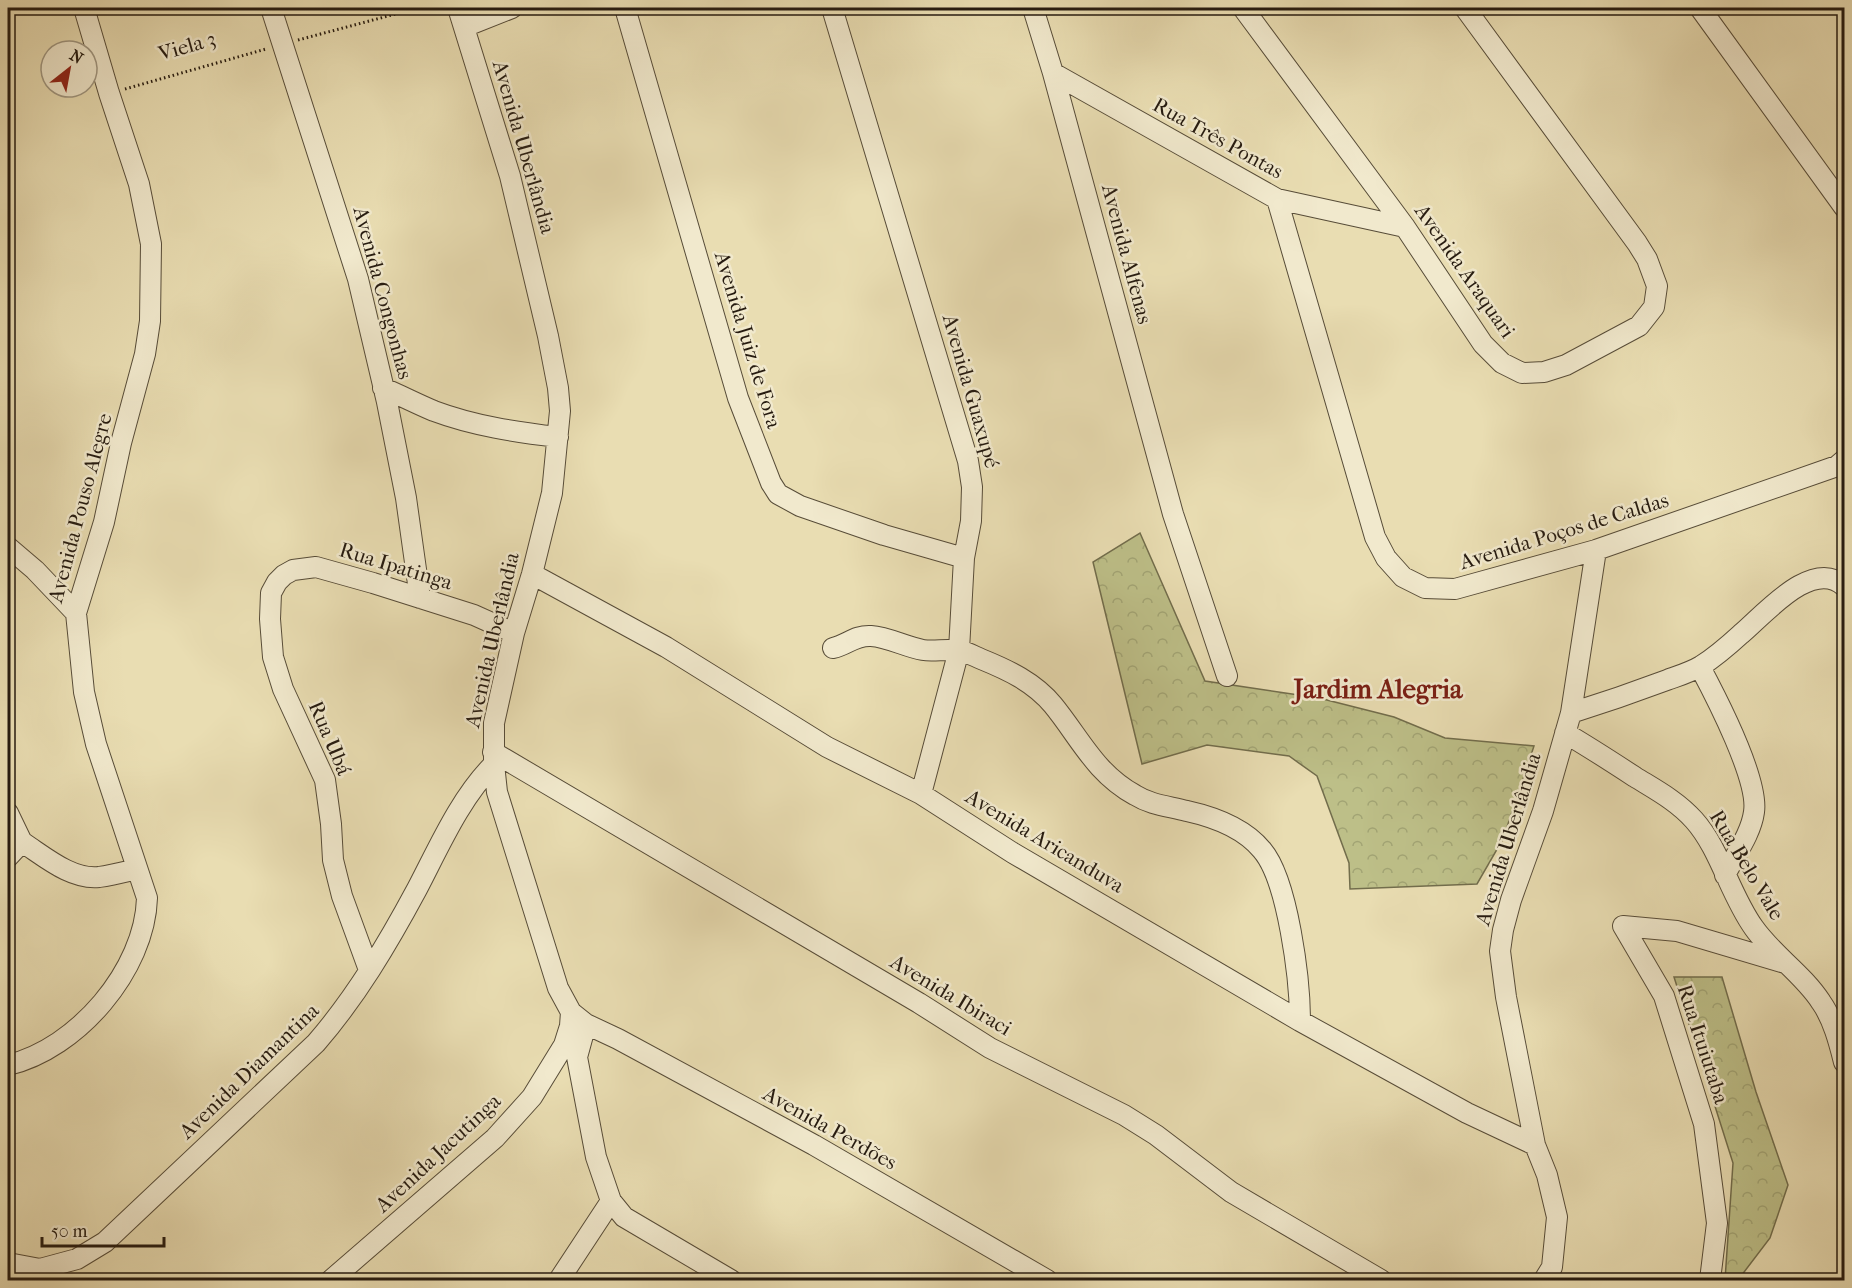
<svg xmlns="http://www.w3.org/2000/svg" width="1852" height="1288" font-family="'IM FELL French Canon',serif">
<defs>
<pattern id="forest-crowns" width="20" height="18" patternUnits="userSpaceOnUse" patternTransform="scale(1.5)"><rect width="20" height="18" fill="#bdbf88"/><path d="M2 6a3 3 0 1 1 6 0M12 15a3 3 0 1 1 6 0" fill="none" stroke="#a2a474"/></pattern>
</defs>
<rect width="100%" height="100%" fill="#e9ddb2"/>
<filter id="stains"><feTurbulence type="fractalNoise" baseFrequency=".00333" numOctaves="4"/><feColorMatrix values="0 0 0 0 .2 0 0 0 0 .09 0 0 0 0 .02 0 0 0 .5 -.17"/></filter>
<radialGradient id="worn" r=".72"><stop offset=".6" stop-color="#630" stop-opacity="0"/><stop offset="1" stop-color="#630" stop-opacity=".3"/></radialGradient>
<path fill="url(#forest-crowns)" stroke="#726d4c" stroke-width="1.5" d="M1140 533 1205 681 1319 698 1394 717 1445 738 1534 746 1503 839 1477 884 1350 889 1349 863 1317 776 1289 756 1207 745 1142 764 1093 562Z
M1674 977H1722L1756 1092 1788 1185 1770 1238 1738 1280H1725L1733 1163Z"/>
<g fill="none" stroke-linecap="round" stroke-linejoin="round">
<defs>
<path id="minor" d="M271 8 358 279 387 402 406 498 420 598
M458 8 510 176 548 336 558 388 560 411 552 493 532 574 514 633 494 723V764L497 792 558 988 571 1012 586 1024 577 1057 596 1157 611 1201 624 1217 731 1280
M625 8 738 398 771 483 778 494 800 506 884 535 964 558
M832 8 968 461 972 487 971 521 964 558 959 650 921 794
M1033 8 1053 73 1173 514 1227 676
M1243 8 1405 227 1483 344 1502 363 1522 373 1544 372 1566 365 1639 326 1654 307 1657 286 1647 259 1637 243 1465 8
M1700 8 1844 207
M464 27 512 8
M1053 73 1277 199 1405 227
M1277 199 1375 537 1386 558 1403 577 1425 588 1455 589 1596 550 1837 466 1844 460
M383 388C400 395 417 404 434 411 474 426 516 432 558 437
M8 547 35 570 76 613
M532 574 666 647 827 747 921 794 1013 853 1300 1021 1467 1113 1535 1145
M833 648C847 645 855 635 871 636 888 637 906 647 923 650 935 652 948 648 960 651 967 652 974 656 981 659 1008 670 1034 682 1053 705 1080 738 1095 773 1135 795 1151 805 1168 806 1187 811 1214 817 1244 828 1262 850 1288 880 1300 980 1300 1021
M1700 667C1716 697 1759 780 1754 812 1751 834 1735 855 1725 875
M1571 713C1603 703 1635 692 1667 680 1678 676 1691 672 1701 666 1715 657 1729 645 1741 634 1764 615 1812 557 1844 586
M1565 733C1589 747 1612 762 1635 777 1656 790 1677 801 1694 820 1720 849 1730 895 1754 928 1773 955 1803 974 1821 1002 1833 1019 1839 1042 1844 1062
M493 752 919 1003 990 1048 1124 1115 1156 1135 1231 1192 1381 1280
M8 813 22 842
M22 842C44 856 71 880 99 877 112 875 124 872 137 869
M8 857 22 842
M369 970 342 896 333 860 331 824 325 780 283 689 273 657 270 619 271 593 277 582 284 575 293 570 316 567 373 583 474 615 514 633
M586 1024 618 1039 814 1145 1047 1280
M8 1065C77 1049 145 970 147 898L96 744 84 692 76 613 104 522 121 443 145 354 150 321 151 244 139 184 109 93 84 8
M8 1263 40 1269 77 1259 105 1242 316 1043C356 997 388 943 417 889 439 847 460 798 494 764
M331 1280 495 1138 532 1097 564 1045 570 1026 571 1012
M559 1280 611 1201
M1544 1280 1552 1267 1557 1217 1547 1175 1535 1145 1506 997 1500 951 1503 930 1511 900 1543 811 1571 713 1596 550
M1710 1280 1717 1223 1704 1124 1664 996 1623 926 1677 931 1785 963"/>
</defs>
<use href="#minor" stroke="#574c38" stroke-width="22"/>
<path stroke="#261b10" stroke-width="3" stroke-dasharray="1.5 3" stroke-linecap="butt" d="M298 40 418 8
M125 89 266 49"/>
<use href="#minor" stroke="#f1e9cd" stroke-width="20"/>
</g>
<g text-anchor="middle" stroke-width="5" stroke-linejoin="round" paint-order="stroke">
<g font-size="21" fill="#261b10" stroke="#f1e9cd">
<text transform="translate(187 46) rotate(-16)" y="7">Viela 3</text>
<text transform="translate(1218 138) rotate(29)" y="7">Rua Três Pontas</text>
<text transform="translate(524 147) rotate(74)" y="7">Avenida Uberlândia</text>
<text transform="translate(1127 254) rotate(75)" y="7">Avenida Alfenas</text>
<text transform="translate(1465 271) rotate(55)" y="7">Avenida Araquari</text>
<text transform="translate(383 293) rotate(75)" y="7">Avenida Congonhas</text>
<text transform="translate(748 340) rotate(73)" y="7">Avenida Juiz de Fora</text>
<text transform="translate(971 391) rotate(74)" y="7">Avenida Guaxupé</text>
<text transform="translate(80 508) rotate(-75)" y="7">Avenida Pouso Alegre</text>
<text transform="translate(1564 531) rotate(-17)" y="7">Avenida Poços de Caldas</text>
<text transform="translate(396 566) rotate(17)" y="7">Rua Ipatinga</text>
<text transform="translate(492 640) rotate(-77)" y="7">Avenida Uberlândia</text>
<text transform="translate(330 738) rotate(67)" y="7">Rua Ubá</text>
<text transform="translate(1508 839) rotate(-73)" y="7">Avenida Uberlândia</text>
<text transform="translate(1045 841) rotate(31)" y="7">Avenida Aricanduva</text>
<text transform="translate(1747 865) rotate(59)" y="7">Rua Belo Vale</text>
<text transform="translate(951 995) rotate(31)" y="7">Avenida Ibiraci</text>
<text transform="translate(1703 1044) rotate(72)" y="7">Rua Ituiutaba</text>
<text transform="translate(249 1071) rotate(-44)" y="7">Avenida Diamantina</text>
<text transform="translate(830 1128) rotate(29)" y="7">Avenida Perdões</text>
<text transform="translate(438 1153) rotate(-43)" y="7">Avenida Jacutinga</text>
</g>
<g font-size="27" font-weight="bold" fill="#7a1f14" stroke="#f1e9cd">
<text x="1378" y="698">Jardim Alegria</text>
</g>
</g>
<rect width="1852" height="1288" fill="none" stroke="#e9ddb2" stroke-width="30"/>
<rect x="9" y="9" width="1834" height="1270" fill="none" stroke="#261b10" stroke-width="3"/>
<rect x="15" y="15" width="1822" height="1258" fill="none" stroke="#261b10" stroke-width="1.5"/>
<g transform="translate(69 69) rotate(31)"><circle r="28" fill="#f1e9cd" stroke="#a09781" stroke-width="1.5"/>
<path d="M0-4.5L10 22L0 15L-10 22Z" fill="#8f2418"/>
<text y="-9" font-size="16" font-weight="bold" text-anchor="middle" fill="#261b10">N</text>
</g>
<path d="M42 1237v9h122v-9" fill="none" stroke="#261b10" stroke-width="3"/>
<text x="51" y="1237" font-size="18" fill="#261b10" stroke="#f1e9cd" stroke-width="4.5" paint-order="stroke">50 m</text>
<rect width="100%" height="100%" filter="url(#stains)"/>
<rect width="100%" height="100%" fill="url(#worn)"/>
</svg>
